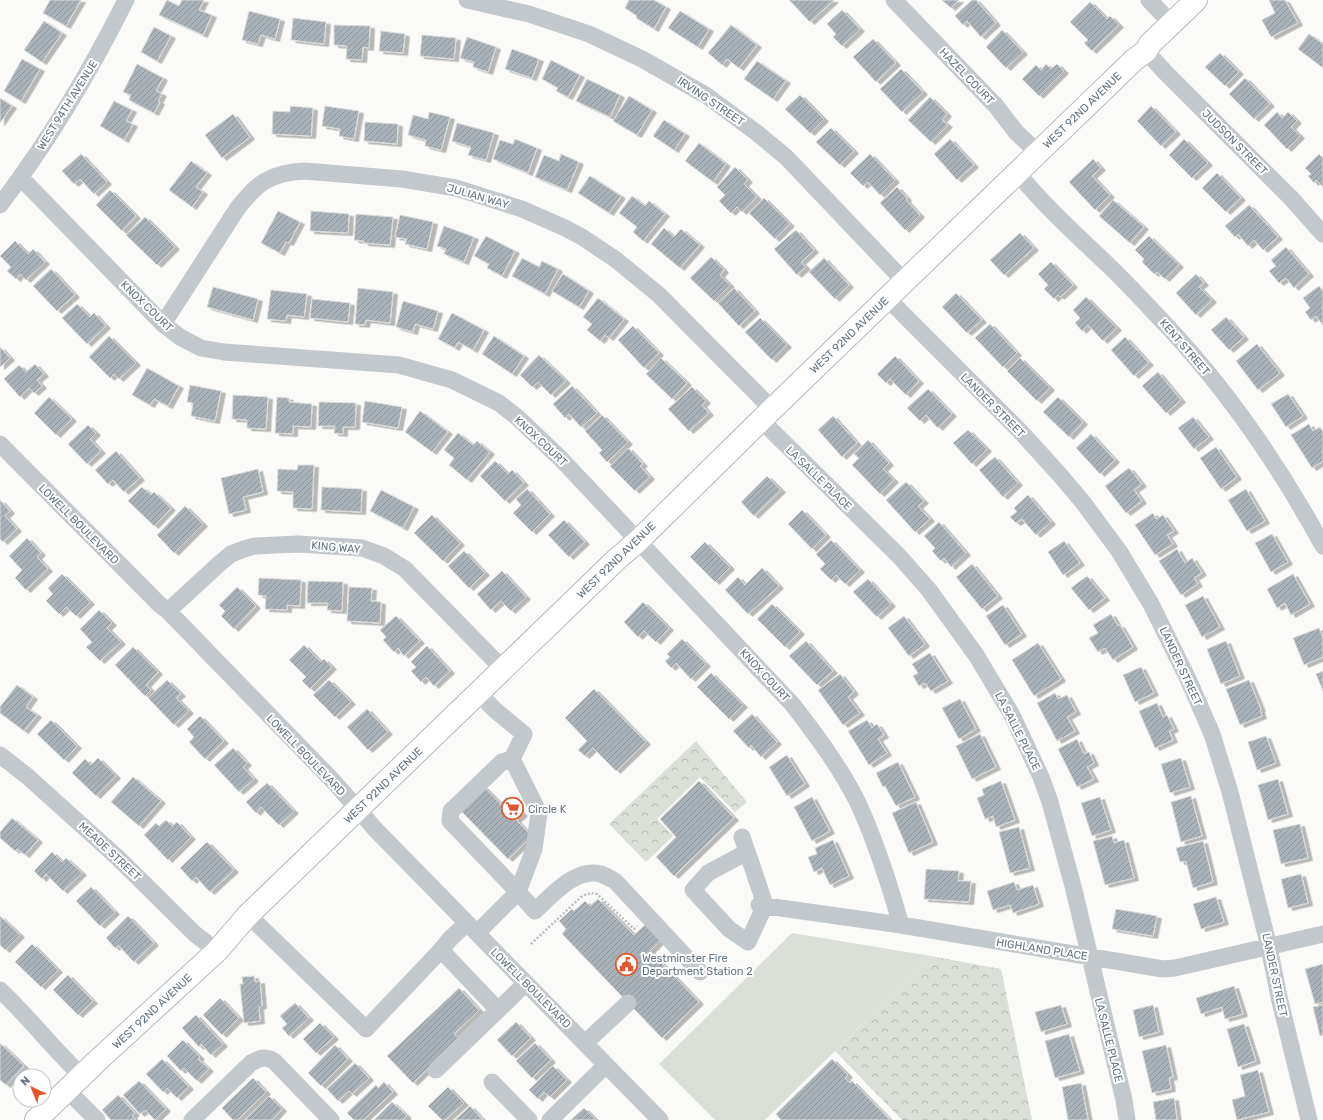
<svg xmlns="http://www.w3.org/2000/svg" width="1323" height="1120" font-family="Rubik,sans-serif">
<defs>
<pattern id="park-crowns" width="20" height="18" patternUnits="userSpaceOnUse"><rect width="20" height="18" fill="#dadfd7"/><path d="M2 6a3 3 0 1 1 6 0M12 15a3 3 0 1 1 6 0" fill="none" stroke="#b4b9b4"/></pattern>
<pattern id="building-hatch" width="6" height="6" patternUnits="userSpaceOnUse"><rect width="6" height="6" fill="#aab3b9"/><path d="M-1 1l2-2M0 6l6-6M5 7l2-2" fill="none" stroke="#8e969c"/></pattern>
<filter id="shadow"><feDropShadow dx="4.5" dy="2.5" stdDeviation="0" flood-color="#0004"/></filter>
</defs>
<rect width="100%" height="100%" fill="#fafaf8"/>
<path fill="#dadfd7" d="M792 933 931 956 765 1120H715L659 1064Z"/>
<path fill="url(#park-crowns)" d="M696 741 747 802 735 812 700 777 657 819 673 836 646 862 609 824Z
M931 956 1001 969 1032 1120H902L835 1051Z"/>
<path fill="url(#building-hatch)" stroke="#dcdcda" filter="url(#shadow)" d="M50 0H81L66 26 43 13Z
M167 0 179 6 182 0H204L199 10 212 15 203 35 159 15Z
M629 0H654L666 7 654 29 636 18 637 16 625 8Z
M789 0H834L810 22Z
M942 0H959L951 8Z
M972 0H976L996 23 981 37 967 21 963 25 955 16Z
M1269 0H1285L1298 23 1271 37 1262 20 1275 13Z
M1090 2 1107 19 1110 16 1119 25 1092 51 1084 43 1088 40 1070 22Z
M842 10 860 29 842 46 833 37 836 34 827 24Z
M249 11 280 19 275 39 261 35 258 44 242 40Z
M680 11 709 29 698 47 668 28Z
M293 18 326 22 324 44 291 40Z
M44 21 62 33 42 62 24 50Z
M334 25 370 26 369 48 363 47 362 60 346 59 347 46 334 45Z
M731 25 757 45 739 68 727 59 722 65 708 53Z
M154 27 171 36 157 61 141 52Z
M1002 30 1023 52 1006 68 986 47Z
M381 31 405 34 403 53 379 51Z
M1309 34 1323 44V68L1298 49Z
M422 35 456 38 454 59 420 56Z
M467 37 496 47 488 72 473 67 474 62 460 58Z
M873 39 896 63 876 82 853 57Z
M512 49 539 59 532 78 505 69Z
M1220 53 1239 72 1225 86 1205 67Z
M22 59 40 69 21 101 4 91Z
M551 60 580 75 568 97 556 91 558 88 542 79Z
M757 61 786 81 773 99 744 79Z
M137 64 163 78 156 91 162 94 158 101 160 102 154 113 129 100 131 95 123 92Z
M1046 64 1051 69 1057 64 1064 71 1039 96 1022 79 1036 65 1041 70Z
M901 69 923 92 902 112 880 89Z
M1245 78 1270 104 1254 119 1229 94Z
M587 79 620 95 610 117 576 101Z
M800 95 824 119 810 133 785 109Z
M629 96 652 110 637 135 613 121Z
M930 97 947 114 942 120 948 125 931 142 908 120Z
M0 98 12 106 0 123Z
M114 101 132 110 126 121 133 124 124 140 100 126Z
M290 106 313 108 311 136 272 134 273 111 290 112Z
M325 106 359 111 354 139 339 136 340 129 322 126Z
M1151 106 1176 132 1161 146 1137 121Z
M429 112 450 117 441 150 425 146 426 140 408 135 413 115 428 119Z
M1277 112 1282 118 1288 112 1297 121 1291 127 1300 136 1287 149 1264 125Z
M233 114 250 137 222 158 205 135Z
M664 120 685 134 674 150 653 136Z
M365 122 398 124 397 144 364 141Z
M457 123 494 133 486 160 468 155 471 147 452 141Z
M831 128 854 151 840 165 816 142Z
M515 139 537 148 528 173 493 159 500 140 513 144Z
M950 139 974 165 957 180 934 154Z
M1184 139 1208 163 1192 178 1169 155Z
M699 143 726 164 713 182 685 161Z
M81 154 107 182 94 194 80 179 74 184 62 171Z
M561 154 579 162 567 190 535 177 544 155 559 161Z
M870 154 895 180 880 195 868 182 863 186 850 173Z
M1319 154 1323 158V187L1316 180 1314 183 1308 176 1311 174 1305 168Z
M1093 159 1101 168 1092 176 1110 195 1095 210 1069 182Z
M191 161 207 173 196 187 203 192 192 207 169 190Z
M735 167 748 180 744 184 757 197 742 212 737 207 731 213 719 201 725 195 717 187Z
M1217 173 1241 198 1226 212 1202 188Z
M590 176 621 196 609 213 578 193Z
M897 187 907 198 906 200 920 215 905 230 880 203Z
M110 190 136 216 122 231 96 205Z
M632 196 645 206 649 201 665 214 643 241 633 232 637 227 619 213Z
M764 198 790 224 775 239 749 213Z
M1113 200 1144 227 1130 243 1099 216Z
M1249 205 1278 237 1263 250 1254 240 1248 246 1238 234 1235 237 1225 226Z
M278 211 300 222 289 243 286 242 280 253 261 243Z
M311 211 349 214 348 233 310 231Z
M356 214 393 217 390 245 364 243V241L354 240Z
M400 215 433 222 427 249 405 244 407 239 395 237Z
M145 217 175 247 157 265 126 235Z
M444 226 474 237 464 262 444 254 446 249 437 246Z
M664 228 674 237 681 229 700 245 680 268 651 244Z
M796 230 814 250 801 262 806 267 797 275 774 249Z
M1020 233 1034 248 1004 275 990 260Z
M486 236 515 251 502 276 487 268 489 264 474 256Z
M1149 236 1179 265 1165 279 1157 272 1154 274 1142 262 1144 259 1135 250Z
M15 241 28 254 33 249 45 262 26 280 20 274 16 279 7 271 11 267 0 256Z
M1286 247 1309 274 1294 288 1286 278 1279 283 1269 271 1276 266 1271 260Z
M711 257 724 270 720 275 730 285 714 301 690 278Z
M522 258 539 267 542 261 558 269 545 294 512 276Z
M824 258 849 285 835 299 809 272Z
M1051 262 1073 285 1060 297 1058 295 1054 299 1044 289 1048 285 1038 274Z
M51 269 75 295 57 311 33 286Z
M563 274 589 291 579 307 552 291Z
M1196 274 1204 283 1199 287 1212 300 1196 315 1176 293Z
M1319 286 1323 291V325L1316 316 1311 320 1305 312 1310 308 1303 298Z
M213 287 258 299 253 320 207 307Z
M358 288 393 292 390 323 366 320 365 325 355 324Z
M734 288 755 311 739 326 718 303Z
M271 290 307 294 304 317 287 315 286 321 267 319Z
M956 293 982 320 967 333 942 307Z
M1086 297 1117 328 1103 341 1088 325 1082 331 1075 323 1080 318 1073 310Z
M598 298 624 319 609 338 605 335 600 341 587 330 592 324 583 317Z
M312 299 350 303 348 322 310 318Z
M403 301 438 311 433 329 415 324 413 332 396 327Z
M77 304 90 317 94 313 106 326 87 344 62 318Z
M452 313 484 330 473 350 458 342 455 348 438 339Z
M1226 317 1244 337 1229 350 1211 330Z
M760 318 787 345 772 360 745 332Z
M990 324 1017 353 1003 367 975 338Z
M633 326 659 353 644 368 618 340Z
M109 336 136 363 119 379 114 374 110 378 89 357Z
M494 336 524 356 512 374 482 354Z
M1125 337 1149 363 1134 376 1111 350Z
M1257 344 1280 373 1258 390 1236 361Z
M0 347 10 358 0 367Z
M539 355 566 381 551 395 538 382 532 387 520 375Z
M895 356 919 381 906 395 890 379 886 383 877 374Z
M661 358 687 383 672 399 646 374Z
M1020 358 1050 388 1037 401 1007 371Z
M35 364 44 374 37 380 42 386 34 393 29 388 20 397 4 379 19 365 26 372Z
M147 368 179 386 168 406 154 399 150 405 132 395Z
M1158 372 1181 400 1166 413 1142 386Z
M190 385 221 391 215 421 191 416 193 403 187 402Z
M572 386 597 413 581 427 569 414 565 418 553 404Z
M692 387 706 401 702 405 709 413 689 431 668 409Z
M928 389 952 414 938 428 926 415 920 421 907 408Z
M1288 394 1303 416 1286 427 1271 404Z
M233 395 268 397 266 429 247 428V420L232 419Z
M49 397 72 419 56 435 34 413Z
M277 397 289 398V402L312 404 311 427 293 426V434L275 433Z
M1058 397 1083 422 1069 437 1043 412Z
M365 401 402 407 398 428 362 422Z
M319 402 356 403 355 427H343V434L334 433 335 426H318Z
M420 411 448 432 432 452 405 432Z
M602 415 628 442 607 462 599 453 602 450 585 431Z
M833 416 857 443 842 457 818 430Z
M1193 417 1209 437 1194 449 1178 428Z
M1309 424 1313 431 1320 427 1323 432V461L1312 468 1291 435Z
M88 425 96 433 90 439 101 451 87 464 68 444Z
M968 430 987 449 972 464 953 443Z
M458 433 473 445 477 441 490 452 467 480 449 465 454 458 444 450Z
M1091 434 1115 460 1100 474 1076 448Z
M868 440 889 463 883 469 894 480 880 494 852 465 859 458 854 454Z
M1216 447 1237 477 1221 489 1200 458Z
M628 448 643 464 640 466 650 477 635 491 610 466Z
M116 451 140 478 124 492 113 480 108 484 95 470Z
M995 457 1018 483 1003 497 979 470Z
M495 461 508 474 512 470 524 483 505 501 480 476Z
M298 465H314L312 509 293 508V492L277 491 278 469 297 470Z
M1129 468 1142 484 1134 490 1142 501 1126 513 1105 486Z
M258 469 263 492 243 497 246 510 229 514 221 478Z
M767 476 781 490 754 516 741 502Z
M906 482 924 501 918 506 930 519 915 532 886 500Z
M142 487 151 495 154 492 171 508 154 526 128 501Z
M322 487 362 489 361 512 321 510Z
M527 489 550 514 532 532 513 513 521 505 516 499Z
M1246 489 1265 521 1247 531 1228 500Z
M381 490 414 507 403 528 370 511Z
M1028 495 1051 522 1036 535 1022 519 1016 523 1010 517 1017 512 1014 508Z
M0 500 10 511 5 516 17 529 3 542 0 539Z
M185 506 203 524 174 553 157 535Z
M802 510 826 535 812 549 788 524Z
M1153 513 1156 519 1163 515 1174 531 1167 535 1173 544 1155 555 1135 525Z
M432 515 460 543 443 561 414 533Z
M564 520 585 542 569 557 548 535Z
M939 522 966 553 951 567 944 558 941 561 932 551 935 548 924 536Z
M1272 534 1288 562 1271 572 1255 543Z
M27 538 41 553 37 557 48 569 26 590 15 578 22 570 9 556Z
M831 540 860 570 845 584 836 575 831 580 820 569 825 564 816 554Z
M1064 541 1080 563 1063 575 1048 552Z
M705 542 730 567 715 582 690 557Z
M1177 549 1185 563 1192 558 1202 573 1194 578 1198 584 1181 595 1159 561Z
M464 551 485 573 469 588 448 566Z
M972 564 998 596 982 609 956 577Z
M762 568 779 586 748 614 725 590 738 577 745 585Z
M502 571 526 597 511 611 501 601 491 610 477 594Z
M62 574 90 602 76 616 66 607 59 614 46 601 53 594 48 588Z
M1293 574 1310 604 1291 615 1285 603 1277 608 1267 589Z
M1087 576 1105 598 1089 610 1071 588Z
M259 578 301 580 300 606 287 605V610L265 609 266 596 258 595Z
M868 579 891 604 877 617 853 592Z
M308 581 343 582 342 611 327 610 328 603H307Z
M237 587 256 606 234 629 221 616 225 611 219 605Z
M349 587 372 588 371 601 381 602 380 623 347 621Z
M1203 596 1220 627 1202 637 1185 605Z
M643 602 669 628 656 642 644 631 638 637 624 622Z
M772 604 800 632 785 647 757 619Z
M1003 605 1022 634 1005 645 986 616Z
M99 610 112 623 107 628 121 642 100 661 86 647 92 642 80 629Z
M1111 614 1118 626 1120 625 1133 647 1113 660 1105 648 1098 652 1089 638 1098 633 1093 625Z
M396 616 420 641 404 656 398 648 394 652 383 640 386 637 380 630Z
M904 616 925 644 909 656 888 628Z
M1319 628 1323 638V657L1304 665 1293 638Z
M682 639 706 664 691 679 676 663 671 668 665 661 670 657 667 654Z
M806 641 833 671 817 685 789 656Z
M1226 641 1240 676 1221 684 1207 649Z
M1038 643 1061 679 1034 696 1012 660Z
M304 645 321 662 324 659 332 667 310 689 302 681 306 677 289 660Z
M427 646 450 671 434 686 426 677 421 682 411 671 416 667 411 662Z
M133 647 158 672 146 685 151 690 145 696 115 665Z
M930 653 948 681 931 691 925 683 919 686 913 676 918 673 912 664Z
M1141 667 1154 693 1135 702 1123 675Z
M1323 671V691L1316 674Z
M711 673 743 705 729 719 697 687Z
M840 674 854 692 848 697 860 713 843 725 818 690Z
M167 680 181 694 176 698 189 711 174 725 148 698Z
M329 680 351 702 335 717 313 695Z
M1249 680 1261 709 1260 710 1262 716 1240 725 1226 689Z
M17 685 33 697 26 707 37 715 24 731 0 713V707Z
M594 689 646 742 616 771 593 748 585 756 578 750 587 741 565 718Z
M1055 693 1058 699 1067 695 1076 712 1067 717 1075 731 1057 741 1037 703Z
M960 699 976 729 959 739 942 708Z
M1157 703 1163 717 1167 715 1174 729 1169 731 1173 740 1155 748 1139 711Z
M367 709 388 732 368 750 347 727Z
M752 714 777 742 761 757 751 745 749 748 733 731Z
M200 716 224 741 205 759 189 742 194 737 187 729Z
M51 720 77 746 64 760 37 734Z
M867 720 872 728 877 724 884 735 878 739 887 753 869 765 848 731Z
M980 734 996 767 972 779 956 746Z
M1266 736 1276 763 1257 770 1248 742Z
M1077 739 1084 754 1089 752 1094 763 1087 767 1094 779 1077 787 1058 749Z
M233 748 247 763 243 767 254 779 239 792 214 765Z
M787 755 805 784 787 796 769 767Z
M98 758 116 776 96 796 72 773 85 759 91 765Z
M1181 758 1190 787 1170 793 1161 764Z
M898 762 915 797 896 806 885 786 883 787 876 773Z
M133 777 161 801 139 826 111 802Z
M1278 779 1288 814 1268 820 1258 785Z
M699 781 734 818 674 876 656 857 676 837 660 819Z
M1001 781 1015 820 996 827 993 816 985 819 977 798 984 795 982 789Z
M267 783 294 811 279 825 261 807 256 813 246 802Z
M483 786 532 836 508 859 459 809Z
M1191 796 1202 836 1181 842 1171 802Z
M507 797 523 814 516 820 500 804Z
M812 797 830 831 812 841 794 807Z
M1100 797 1111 830 1092 836 1081 803Z
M916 802 933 842 909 853 892 813Z
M12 818 38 840 25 855 17 849 15 851 0 838V832Z
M166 820 172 826 177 822 191 837 168 860 144 835 156 823 159 826Z
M1300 824 1308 858 1281 864 1273 830Z
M1019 827 1030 868 1010 873 999 832Z
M1112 836 1114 843 1124 840 1134 878 1105 885 1093 841Z
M833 840 849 876 830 885 822 868 814 872 808 857 817 854 815 848Z
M1203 841 1213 882 1193 888 1186 861 1180 862 1176 848Z
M207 842 234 870 210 892 196 877 192 881 180 868Z
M52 852 62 862 66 858 82 873 63 891 46 874 42 879 34 871Z
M926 869 959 871 958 881H971L969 902 924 899Z
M1301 874 1308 903 1288 908 1281 879Z
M1014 882 1017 890 1033 885 1039 904 1013 913 1010 905 993 910 987 891Z
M91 887 115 912 100 926 76 901Z
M1216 897 1224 922 1201 929 1193 904Z
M598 899 634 935 649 921 664 937 650 951 699 1002 662 1038 562 934 566 929 559 921 572 909 574 911 585 901 590 906Z
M1116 909 1157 916 1153 936 1112 929Z
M0 916 20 935 5 950 0 945Z
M128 916 154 943 134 962 118 945 115 948 106 938Z
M32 944 58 970 41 987 15 962Z
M1323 964V1002L1315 1004 1305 969Z
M68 975 93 1001 78 1015 53 990Z
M254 976 255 982 260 981 262 1006 259 1007 260 1021 244 1023 240 984H243L242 977Z
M1234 986 1243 1014 1225 1019 1222 1007 1201 1014 1196 998Z
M459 988 479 1010 454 1034 459 1039 413 1083 387 1056Z
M220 998 239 1018 222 1035 203 1015Z
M295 1003 309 1018 289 1036 282 1028 287 1024 280 1016Z
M1061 1005 1067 1024 1041 1032 1035 1012Z
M1153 1005 1159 1032 1139 1037 1133 1010Z
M1323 1005V1035L1320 1036 1313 1007Z
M196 1015 223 1044 211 1055 201 1044 199 1047 182 1028Z
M516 1022 531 1038 512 1056 497 1040Z
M320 1023 334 1037 316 1053 303 1039Z
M1244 1024 1256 1061 1238 1067 1227 1029Z
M1069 1034 1080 1071 1055 1078 1045 1041Z
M183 1040 200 1057 198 1059 209 1069 197 1081 184 1068 181 1071 167 1056Z
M0 1043 24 1066 6 1085 0 1080Z
M535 1043 551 1060 532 1078 516 1061Z
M335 1045 348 1059 321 1086 308 1073Z
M1166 1045 1173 1077 1169 1078 1171 1089 1152 1093 1142 1051Z
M162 1059 189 1087 177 1098 167 1088 163 1092 146 1074Z
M832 1059 848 1075 845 1078 850 1083 852 1081 890 1120H781L776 1114Z
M355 1063 369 1078 352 1094 349 1091 338 1101 327 1089Z
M553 1066 567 1080 550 1097 544 1092 538 1099 529 1090Z
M1258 1070 1269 1112 1237 1120 1232 1100 1245 1096 1240 1075Z
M253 1078 266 1092 237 1120H233L222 1108Z
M139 1081 166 1109 155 1120 145 1110 140 1114 123 1095Z
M384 1082 393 1092 363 1120H354L347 1113 376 1085 378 1088Z
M1081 1083 1088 1120H1068L1062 1087Z
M448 1087 464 1103 445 1120H442L428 1106Z
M118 1095 135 1113 132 1116 136 1120H111L102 1110Z
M269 1096 282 1109 272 1120H245Z
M1174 1098 1177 1120H1156L1153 1102Z
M392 1102 407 1116 403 1120H374Z
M470 1106 483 1120H455Z
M584 1108 596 1120H571Z"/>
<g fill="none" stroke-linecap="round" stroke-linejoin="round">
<defs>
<path id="major" d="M36 1120 96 1062 217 951 248 915 617 559 638 541 761 420 1134 60 1146 51 1150 44 1196 0"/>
</defs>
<use href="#major" stroke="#b5babe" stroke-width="24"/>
<path stroke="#bbbfc2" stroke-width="2.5" stroke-dasharray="2 2" stroke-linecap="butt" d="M531 944 581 897C587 894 590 892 597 894L634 929 637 926"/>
<path stroke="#c3c8cc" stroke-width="17" d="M467 0 529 14 589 34 642 59 707 96 757 133 786 157 905 282
M894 0 996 106 1016 132 1038 153
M1149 0 1172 24
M1146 51 1164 71 1290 197 1323 234
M1017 172C1044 206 1077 235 1108 265 1129 285 1148 306 1167 326 1229 392 1280 467 1323 546
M21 178 163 324 180 337 201 348 224 352 399 365 452 380 499 403 518 418 561 459 793 705C816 735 840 767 857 801 876 841 889 883 901 925
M0 205C49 141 90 72 126 0
M888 299 1020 431 1059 474 1082 501 1119 551 1151 604 1188 679 1212 734 1230 792 1269 947 1279 997 1309 1120
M163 324 237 209C257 183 270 173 304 171L402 179 456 188 522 209 565 228 582 237 615 259 659 295 772 409
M761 420 899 556 929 590 976 655 1012 715 1041 777 1050 802 1073 886 1124 1100 1127 1120
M0 444 159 604 168 611 335 783 375 829 660 1120
M168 611 219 564 231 554 244 549 255 546 298 544 362 548 384 556 405 569 503 669
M478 693 495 710 524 734 512 759 539 813 534 849 518 892 450 821 451 811 502 762 512 759
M0 755 27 776 117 857 195 934 217 951
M742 837C750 860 758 883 765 905L748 942 729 929 693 890 708 873 747 852
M759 905 901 925 1163 969 1175 968 1323 934
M248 915 366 1029 441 950 450 939 467 923
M477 933 518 892 535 911C552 895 576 867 601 874 606 876 611 879 615 881L700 972
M441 950 498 1010
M0 990C29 1017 53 1049 82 1076
M585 1043 628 1003
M436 1070 526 983
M492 1082 529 1120
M67 1090 97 1120
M192 1120 251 1063C260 1058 264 1056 274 1061L331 1120
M550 1120 606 1065"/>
<use href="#major" stroke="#fff" stroke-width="22"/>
</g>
<defs>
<symbol id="supermarket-ring" viewBox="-11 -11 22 22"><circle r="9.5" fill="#fff" stroke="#e4572e" stroke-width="1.5"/><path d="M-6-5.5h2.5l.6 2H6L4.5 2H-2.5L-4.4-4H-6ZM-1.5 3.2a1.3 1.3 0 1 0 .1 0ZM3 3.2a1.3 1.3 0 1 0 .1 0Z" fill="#e4572e"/></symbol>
<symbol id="civic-ring" viewBox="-11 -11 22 22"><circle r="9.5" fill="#fff" stroke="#e4572e" stroke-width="1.5"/><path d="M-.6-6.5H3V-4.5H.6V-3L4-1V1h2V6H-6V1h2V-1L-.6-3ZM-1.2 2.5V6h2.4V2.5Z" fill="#e4572e"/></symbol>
</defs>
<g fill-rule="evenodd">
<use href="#supermarket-ring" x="500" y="796" width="25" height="25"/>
<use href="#civic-ring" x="614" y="952" width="25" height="25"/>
</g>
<g text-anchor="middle" stroke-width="4" stroke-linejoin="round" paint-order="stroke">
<g font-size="11" fill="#657683" stroke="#fff">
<text transform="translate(967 76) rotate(46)" y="4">HAZEL COURT</text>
<text transform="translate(711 101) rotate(34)" y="4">IRVING STREET</text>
<text transform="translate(67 105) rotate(-58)" y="4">WEST 94TH AVENUE</text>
<text transform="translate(1082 110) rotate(-44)" y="4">WEST 92ND AVENUE</text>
<text transform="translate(1235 142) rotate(45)" y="4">JUDSON STREET</text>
<text transform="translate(478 196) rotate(16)" y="4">JULIAN WAY</text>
<text transform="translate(147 306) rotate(44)" y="4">KNOX COURT</text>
<text transform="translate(849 335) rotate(-44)" y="4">WEST 92ND AVENUE</text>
<text transform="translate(1185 347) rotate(49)" y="4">KENT STREET</text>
<text transform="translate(993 405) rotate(45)" y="4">LANDER STREET</text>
<text transform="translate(541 441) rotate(43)" y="4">KNOX COURT</text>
<text transform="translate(819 478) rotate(44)" y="4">LA SALLE PLACE</text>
<text transform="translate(79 524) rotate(45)" y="4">LOWELL BOULEVARD</text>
<text transform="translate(336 547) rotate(5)" y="4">KING WAY</text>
<text transform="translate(616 560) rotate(-44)" y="4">WEST 92ND AVENUE</text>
<text transform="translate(1181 666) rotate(65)" y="4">LANDER STREET</text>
<text transform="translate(765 675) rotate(47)" y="4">KNOX COURT</text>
<text transform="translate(1018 731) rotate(63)" y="4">LA SALLE PLACE</text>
<text transform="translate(306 755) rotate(46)" y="4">LOWELL BOULEVARD</text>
<text transform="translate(383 785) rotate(-44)" y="4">WEST 92ND AVENUE</text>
<text transform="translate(110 851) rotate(43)" y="4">MEADE STREET</text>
<text transform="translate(1042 949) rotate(9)" y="4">HIGHLAND PLACE</text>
<text transform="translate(1275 975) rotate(78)" y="4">LANDER STREET</text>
<text transform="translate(531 988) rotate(45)" y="4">LOWELL BOULEVARD</text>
<text transform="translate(152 1011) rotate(-43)" y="4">WEST 92ND AVENUE</text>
<text transform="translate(1109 1040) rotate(76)" y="4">LA SALLE PLACE</text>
</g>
<g font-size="11" fill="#657683" stroke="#fff" text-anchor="start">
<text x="528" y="813">Circle K</text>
<text x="642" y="962">Westminster Fire<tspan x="642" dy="13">Department Station 2</tspan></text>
</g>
</g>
<g transform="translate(32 1088) rotate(316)"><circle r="19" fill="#ffffff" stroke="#c1c8cd"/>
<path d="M0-3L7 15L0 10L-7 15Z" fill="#e4572e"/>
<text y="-6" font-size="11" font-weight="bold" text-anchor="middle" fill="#657683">N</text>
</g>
</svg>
